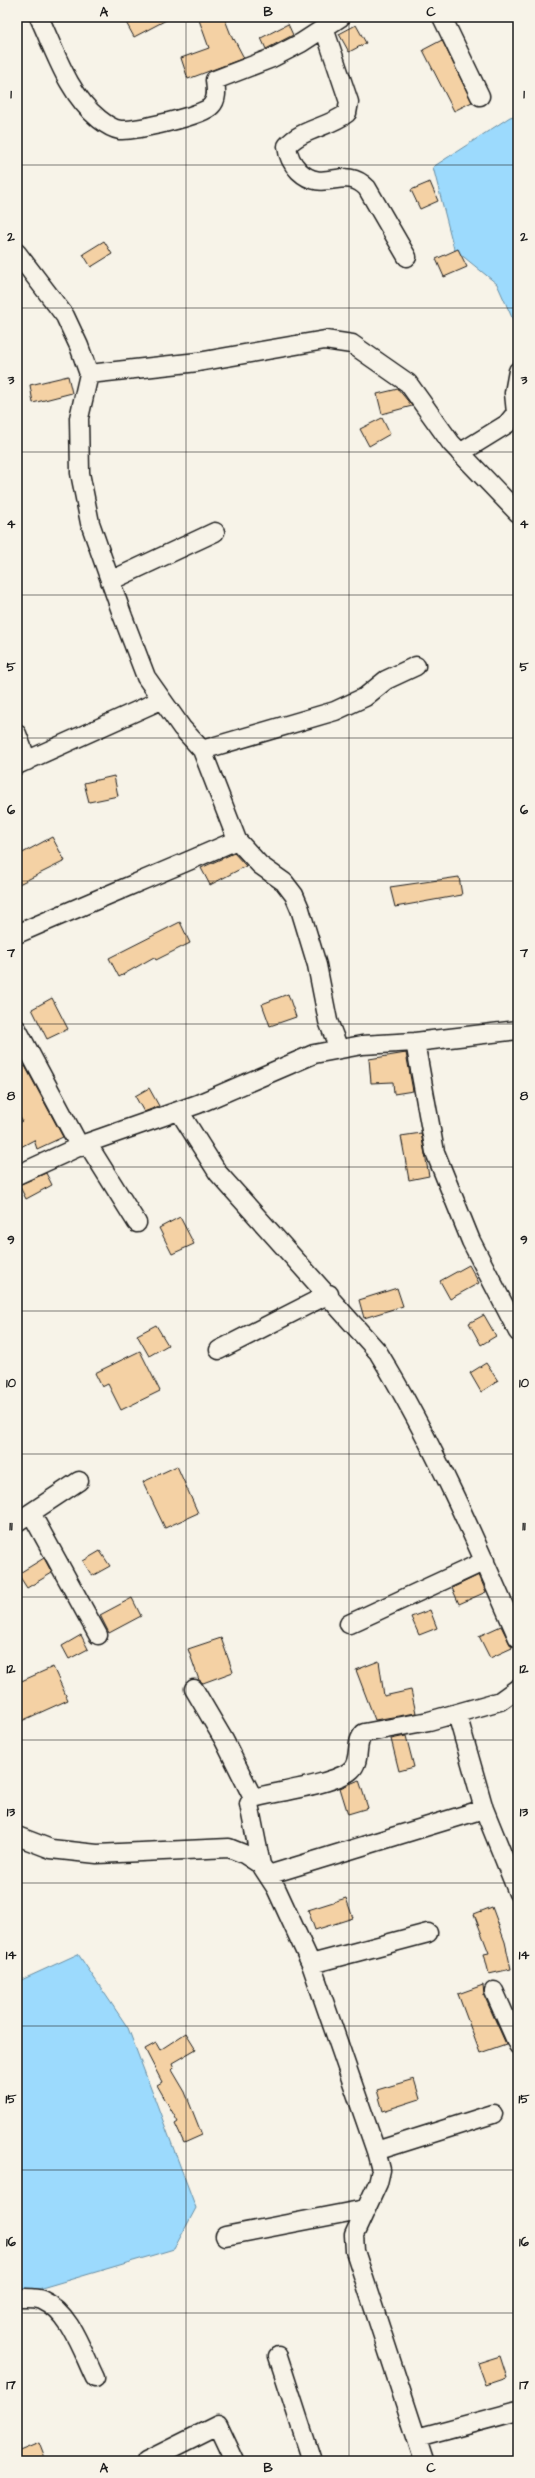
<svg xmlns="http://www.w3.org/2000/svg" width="535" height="2478" font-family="'Architects Daughter',sans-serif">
<rect width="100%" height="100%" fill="#f7f3e8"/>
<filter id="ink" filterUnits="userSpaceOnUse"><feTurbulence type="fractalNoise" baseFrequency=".025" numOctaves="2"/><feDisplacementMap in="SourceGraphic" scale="8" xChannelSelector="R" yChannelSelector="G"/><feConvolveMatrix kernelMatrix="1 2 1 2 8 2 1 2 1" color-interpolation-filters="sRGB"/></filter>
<g filter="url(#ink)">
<path fill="#9cdafd" stroke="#698ea3" d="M518 115V320L514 322 497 284 454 249 433 167 510 117Z
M78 1954 128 2028 196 2208 174 2249 18 2295 17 1982Z"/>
<path fill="#f4d1a4" stroke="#1c1c1c" d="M123 17H172L134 37Z
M198 17H224L233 40 234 39 244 58 188 79 181 58 209 48Z
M288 24 293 35 266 49 261 38Z
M356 25 366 43 349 52 339 34Z
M442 40 472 102 454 111 423 50Z
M430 182 438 201 420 209 411 190Z
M104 241 112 254 91 267 83 254Z
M458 249 467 267 444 277 436 259Z
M68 376 72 393 33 403 30 385Z
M398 389 412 406 382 414 377 394Z
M382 418 390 434 369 446 360 429Z
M114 776 118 796 89 802 84 783Z
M52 837 65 861 17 885V856Z
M234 853 246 866 210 885 201 868Z
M459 877 462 895 395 907 390 887Z
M180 922 190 943 156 960 154 957 119 977 109 958Z
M288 994 296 1017 270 1026 262 1004Z
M52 998 68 1029 47 1039 32 1009Z
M406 1053 413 1091 394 1094 393 1082 371 1083 369 1059Z
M25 1066 63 1137 37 1149 34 1140 17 1149V1124L22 1121 17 1111V1070Z
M149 1088 159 1106 144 1112 135 1096Z
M421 1133 429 1176 409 1180 401 1136Z
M46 1173 52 1185 26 1199 19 1185Z
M180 1217 194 1244 172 1254 159 1228Z
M469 1265 479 1283 450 1299 440 1281Z
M397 1288 403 1306 364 1318 359 1300Z
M484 1315 496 1336 481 1345 469 1323Z
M156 1325 168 1345 149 1356 137 1335Z
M140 1351 160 1391 121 1410 108 1384 102 1387 95 1373Z
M486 1363 498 1381 481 1392 470 1373Z
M177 1466 198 1513 165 1528 143 1482Z
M100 1551 110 1566 92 1576 83 1561Z
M44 1558 52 1573 27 1588 18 1574Z
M479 1575 486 1592 459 1604 452 1588Z
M132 1598 141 1616 109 1633 100 1615Z
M430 1610 437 1628 419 1635 411 1617Z
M501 1626 512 1648 490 1658 479 1636Z
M81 1635 88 1649 69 1659 62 1646Z
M221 1638 233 1672 203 1683 199 1680 188 1649Z
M379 1661 384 1696 411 1690 416 1713 375 1720 356 1670Z
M53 1667 68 1700 17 1723V1683Z
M406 1736 414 1767 399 1771 391 1739Z
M359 1780 368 1808 348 1814 340 1788Z
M346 1898 353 1918 315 1930 308 1910Z
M492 1907 505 1942 511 1969 489 1974 484 1954 489 1953 474 1914Z
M483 1985 484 1995 506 2044 480 2053 458 1994Z
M186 2033 196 2049 172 2063 174 2068 172 2070 185 2092 202 2135 184 2143 175 2124 178 2122 157 2085 162 2082 145 2049 156 2043 160 2050Z
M414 2079 420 2099 383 2111 377 2090Z
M500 2356 507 2378 486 2385 478 2363Z
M39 2443 46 2461H17V2452Z"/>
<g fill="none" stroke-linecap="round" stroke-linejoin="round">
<defs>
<path id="minor" d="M39 17C55 51 68 94 99 119 104 123 113 129 120 130 134 131 203 116 211 106 218 99 216 89 215 80L272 58 301 43 341 17
M442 17 480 96
M324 28 349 102 347 113C330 127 301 129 287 146 288 156 292 164 299 171 324 195 344 164 367 188L407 257
M17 253 65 316 79 346 89 374 198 362 325 340 352 344 408 383 451 443 518 513
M89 374 79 418 80 473 90 523 123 617 146 677 182 728 202 750 237 840 260 865 284 882 294 895 300 909 317 965 328 1021 339 1049
M460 453 507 424 516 413 514 393 518 371
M110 581 215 532
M17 734 27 761
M202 750 335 711 365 697 386 680 416 666
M17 765 161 700
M17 934C90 902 164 872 237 840
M17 1029 80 1147
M415 1042 435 1152 471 1241 518 1332
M179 1111 218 1173 378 1352C433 1442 476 1541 518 1638
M87 1143 137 1223
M17 1175 87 1143 198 1104 314 1054 362 1045 415 1042 518 1030
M219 1350 329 1294
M31 1513 98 1635
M17 1522 79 1481
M349 1624 485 1561
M194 1689 224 1740 253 1798
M457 1714 484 1809 518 1893
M17 1836 51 1849 97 1854 229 1848 244 1854 261 1865 276 1888 311 1964 376 2151 381 2170 378 2183 354 2235 355 2251 424 2461
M261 1865 249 1804 253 1798C275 1792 336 1784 351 1770 362 1760 354 1743 364 1733L429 1721 500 1701 518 1688
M268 1875 484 1809
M311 1964 428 1933
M494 1991 518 2045
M376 2151 493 2114
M225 2236 365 2209
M17 2298C25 2298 35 2297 42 2300 71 2313 82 2352 95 2378
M278 2356 312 2461
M417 2438 518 2411
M146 2461 218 2425 235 2461"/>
</defs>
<use href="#minor" stroke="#1c1c1c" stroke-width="21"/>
<use href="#minor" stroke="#f7f3e8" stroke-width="18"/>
</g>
</g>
<path fill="none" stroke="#1c1c1c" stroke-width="1" stroke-opacity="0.55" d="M186 17V2461M349 17V2461M17 165H518M17 308H518M17 452H518M17 595H518M17 738H518M17 881H518M17 1024H518M17 1167H518M17 1311H518M17 1454H518M17 1597H518M17 1740H518M17 1883H518M17 2026H518M17 2170H518M17 2313H518"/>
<rect width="535" height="2478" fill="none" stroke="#f7f3e8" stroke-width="44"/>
<rect x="22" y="22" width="491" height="2434" fill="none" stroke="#1c1c1c" stroke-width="1.5"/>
<g font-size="13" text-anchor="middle" font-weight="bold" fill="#1c1c1c">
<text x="104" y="16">A</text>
<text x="268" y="16">B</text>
<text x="431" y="16">C</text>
<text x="11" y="98">1</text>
<text x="524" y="98">1</text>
<text x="11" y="241">2</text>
<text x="524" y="241">2</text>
<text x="11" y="384">3</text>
<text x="524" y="384">3</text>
<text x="11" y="528">4</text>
<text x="524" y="528">4</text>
<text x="11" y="671">5</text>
<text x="524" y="671">5</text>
<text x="11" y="814">6</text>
<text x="524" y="814">6</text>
<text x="11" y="957">7</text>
<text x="524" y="957">7</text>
<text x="11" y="1100">8</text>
<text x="524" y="1100">8</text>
<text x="11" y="1244">9</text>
<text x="524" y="1244">9</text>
<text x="11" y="1387">10</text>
<text x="524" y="1387">10</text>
<text x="11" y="1530">11</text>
<text x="524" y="1530">11</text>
<text x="11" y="1673">12</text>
<text x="524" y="1673">12</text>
<text x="11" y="1816">13</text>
<text x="524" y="1816">13</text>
<text x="11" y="1959">14</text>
<text x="524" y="1959">14</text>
<text x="11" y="2103">15</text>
<text x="524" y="2103">15</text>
<text x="11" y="2246">16</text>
<text x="524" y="2246">16</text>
<text x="11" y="2389">17</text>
<text x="524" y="2389">17</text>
<text x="104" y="2472">A</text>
<text x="268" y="2472">B</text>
<text x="431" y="2472">C</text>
</g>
</svg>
